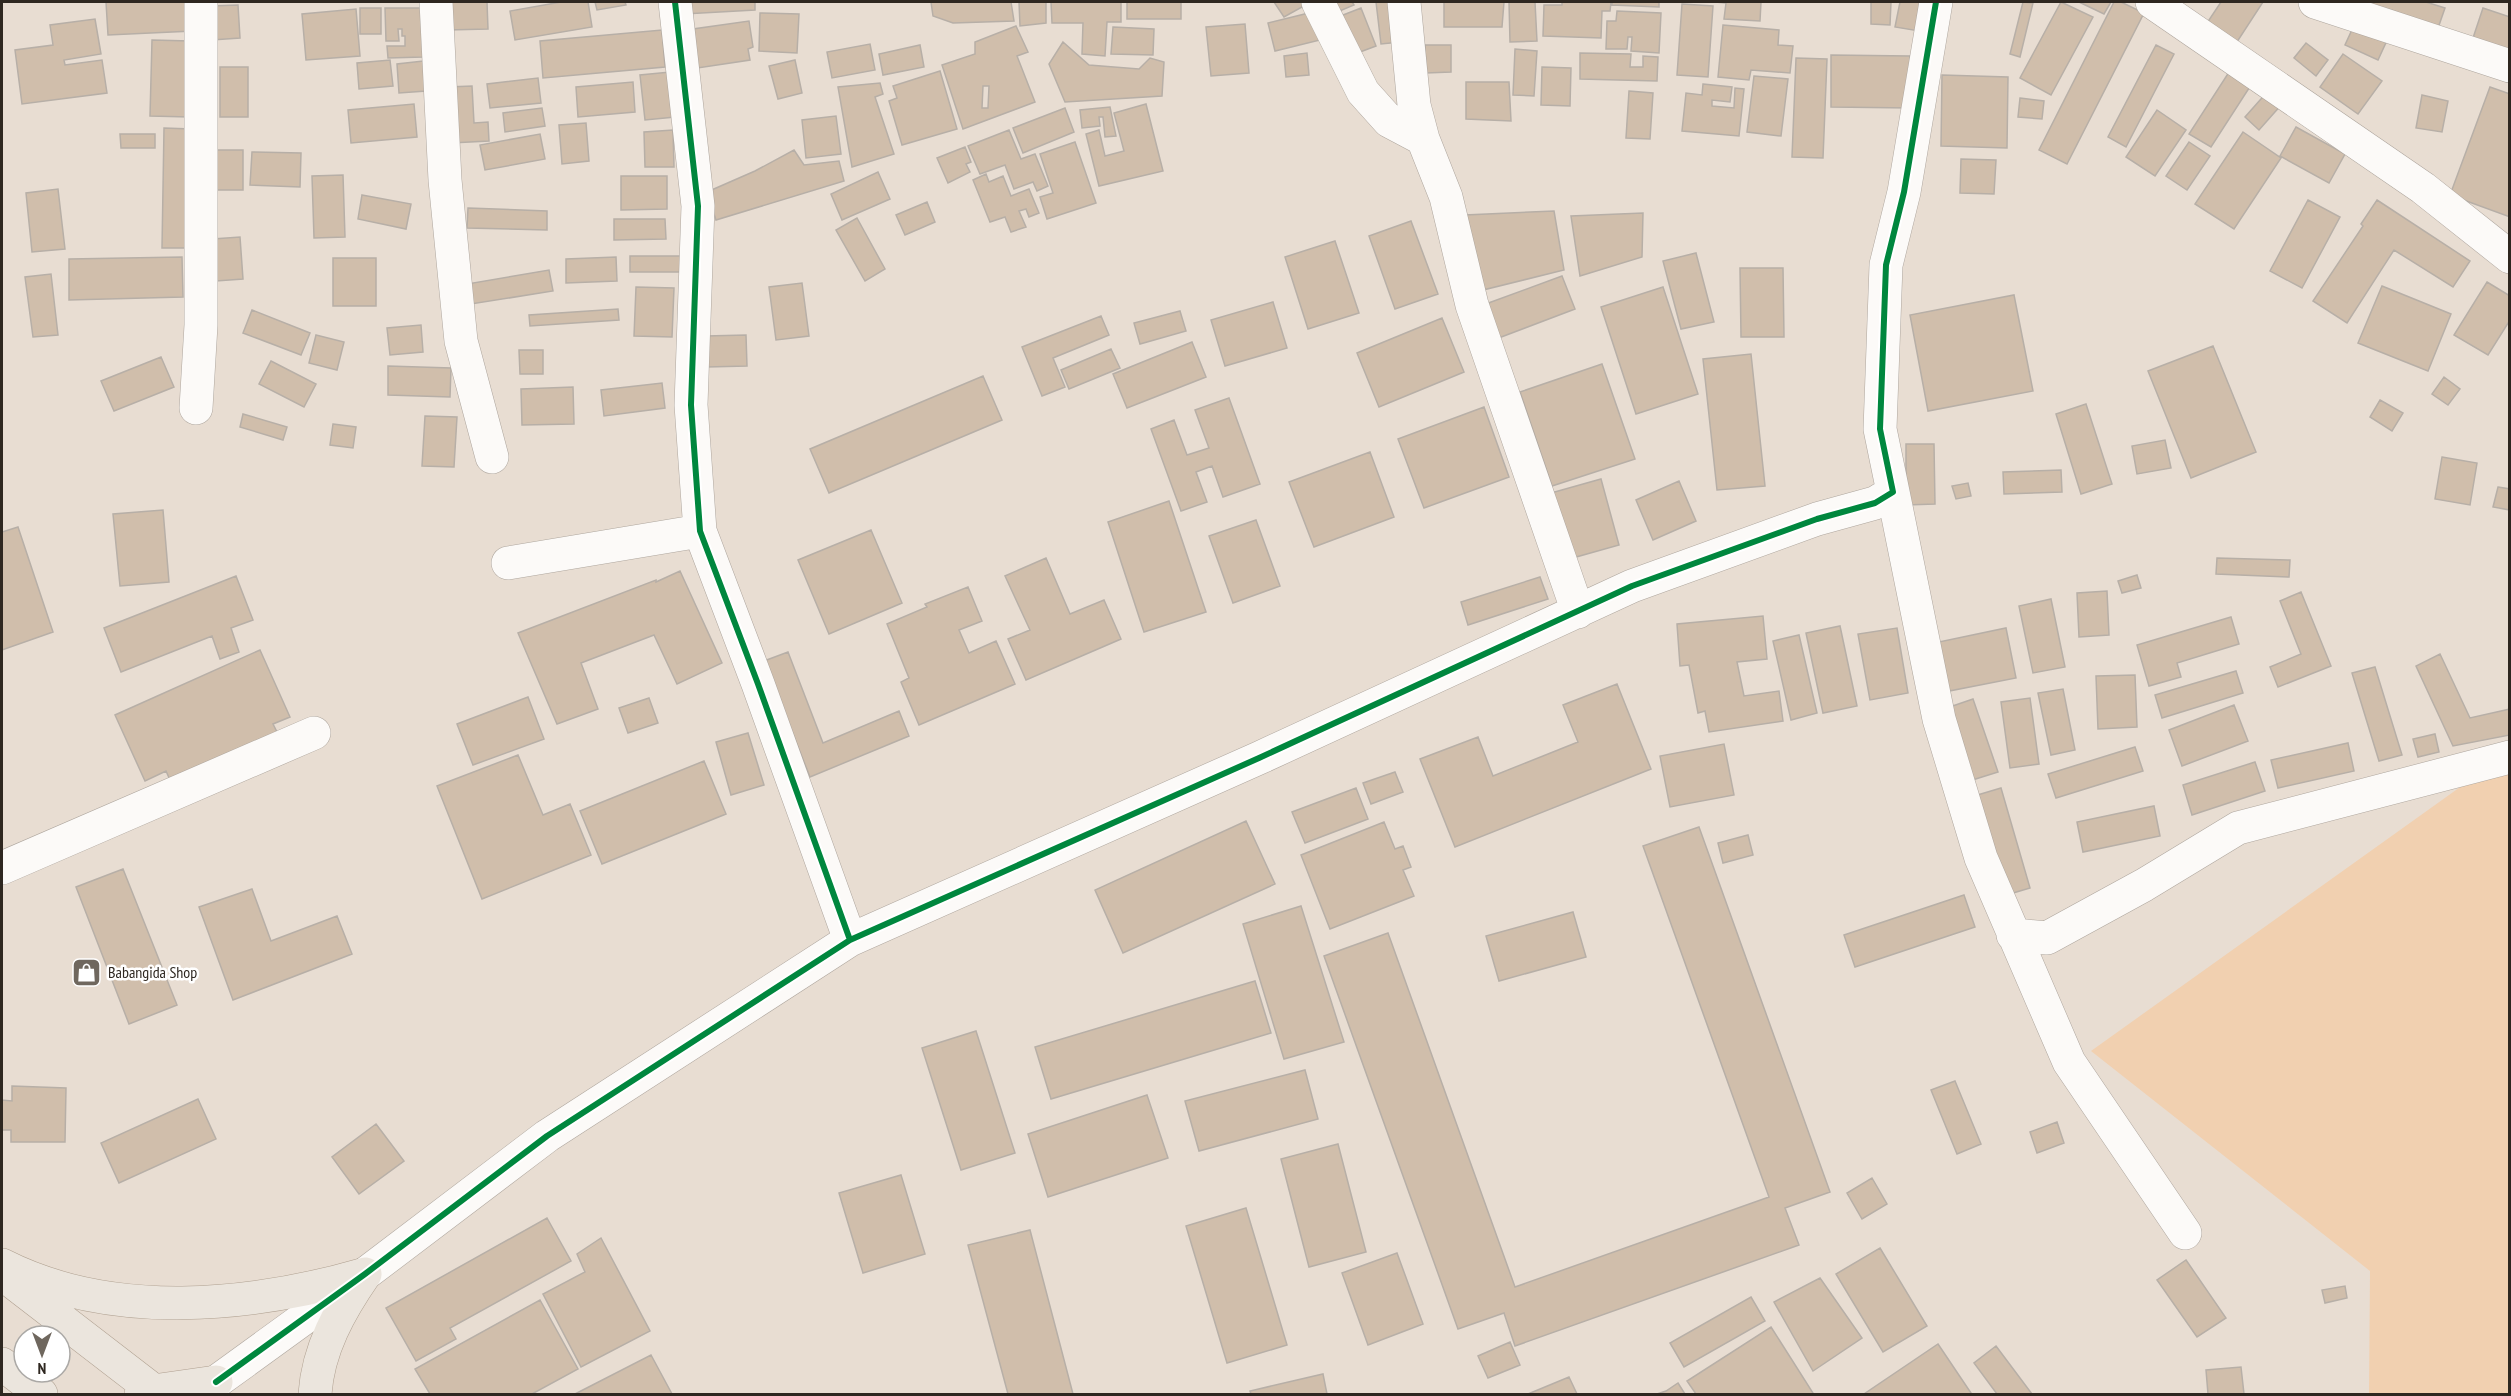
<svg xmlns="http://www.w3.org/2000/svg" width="2511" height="1396" font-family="'PT Sans Narrow',sans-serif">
<rect width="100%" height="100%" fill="#e8ddd2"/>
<path fill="#f1d0b0" d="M2509 755V1394H2369L2370 1271 2091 1051 2491 765Z"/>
<path fill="#d0beab" stroke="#b7afa7" stroke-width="1.5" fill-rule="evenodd" d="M106 2H191L193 31 108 35Z
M446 2H487L488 29 447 30Z
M561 2H588L592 27 515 40 510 11Z
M595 2H625L626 5 597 10Z
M683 2H755V10L684 14Z
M931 2H1011L1014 21 953 23 933 16Z
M1019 2H1046V23L1020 26Z
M1051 2H1121V22H1107L1105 56 1082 54 1083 23H1052Z
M1127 2H1181V19H1127Z
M1274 2H1311L1284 17Z
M1316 2H1352L1354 5 1323 18Z
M1376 2H1405L1410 41 1381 44Z
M1444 2H1504L1502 27H1444Z
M1509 2H1535L1537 41 1510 42Z
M1562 2H1611L1610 11H1602L1601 38 1543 36 1544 5H1562Z
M1612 2H1659V7L1612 5Z
M1715 2H1761L1760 21 1724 19 1726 3Z
M1871 2H1891L1890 25 1871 24Z
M1900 2H1925L1919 31 1895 27Z
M2023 2 2033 3 2020 57 2010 54Z
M2061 2 2093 17 2051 95 2020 78Z
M2079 2H2111L2104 14Z
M2114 2H2121L2144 13 2067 164 2039 150Z
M2221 2H2263L2235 45 2205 26Z
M2346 2H2426L2445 8 2437 31Z
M1682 4 1713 6 1708 77 1677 75Z
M238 5 240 38 212 40 211 6Z
M360 8H381V34H360Z
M385 8H423V57L388 58 387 46H405V36H402V29H398L399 41H386Z
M1361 8 1376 46 1352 55 1338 17Z
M2483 8 2510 17V50L2472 41Z
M356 9 360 56 306 60 302 14Z
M1617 11 1661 13 1659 53 1631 51 1632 37H1628L1627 49H1606L1607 21H1616Z
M1313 12 1320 40 1275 51 1268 23Z
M760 13 799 14 797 53 759 51Z
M95 19 101 54 64 60 65 65 102 60 107 93 22 104 15 50 53 45 50 25Z
M749 21 753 47 748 49 750 60 691 69 686 30Z
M2356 21 2389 36 2378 60 2345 45Z
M1245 24 1249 73 1211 76 1206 27Z
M1723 25 1779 30 1778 45 1793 46 1790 73 1751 70 1749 80 1718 77Z
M1016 26 1028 52 1017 56 1035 102 963 129 942 65 975 54V42ZM983 86H989L988 108H982Z
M1113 27 1154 29 1153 55 1111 54Z
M662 30 665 67 543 78 540 41Z
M152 40 190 41 189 117 150 116Z
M1063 42 1089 65 1139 69 1150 58 1164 62 1162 96 1065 102 1049 64Z
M2306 43 2328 60 2316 76 2294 58Z
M870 44 875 70 832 78 827 52Z
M920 45 924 67 883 75 879 54Z
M1425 45H1451V72L1426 73Z
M2156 45 2174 54 2126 147 2108 137Z
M1515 49 1537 51 1534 96 1513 95Z
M1307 53 1309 75 1286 77 1284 56Z
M1580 53 1631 54 1630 67H1643V56L1658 57 1657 81 1580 79Z
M2343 54 2382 81 2358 114 2320 87Z
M1831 55 1910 56V108L1831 107Z
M1796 58 1827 59 1823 158 1792 157Z
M390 60 393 86 359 89 357 63Z
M795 60 802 93 778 99 769 66Z
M423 61 426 91 399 93 397 64Z
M220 67H248V117H220Z
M1542 67 1571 68 1570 106 1541 105Z
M2231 69 2253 82 2211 147 2189 134Z
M940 71 957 129 902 145 889 101 897 98 893 86Z
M670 72 675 117 645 120 640 75Z
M1942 75 2008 77 2007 148 1941 146Z
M1754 76 1788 79 1781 136 1747 132Z
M538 78 541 103 490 108 487 84Z
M633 82 635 112 578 117 576 87Z
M1466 82H1509L1511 121 1466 119Z
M880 83 883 94 875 97 894 154 852 167 838 87Z
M1703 84 1732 87 1730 102 1712 100V106L1734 108 1735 88 1744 89 1739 136 1682 131 1686 93 1702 95Z
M472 86 474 123 488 122 489 141 451 143 448 87Z
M2490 87 2510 94V217L2450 195Z
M1629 91 1653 93 1650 139 1626 138Z
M2268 91 2282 104 2259 130 2245 117Z
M2422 95 2448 101 2442 132 2416 128Z
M2020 98 2044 101 2042 119 2018 117Z
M414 104 417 137 351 143 348 110Z
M1146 104 1163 171 1099 186 1086 134 1099 130 1105 156 1124 151 1114 113Z
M1110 107 1116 136 1105 137 1103 117H1099L1100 126 1082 128 1080 110Z
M542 108 545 126 505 132 503 113Z
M1065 108 1074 132 1023 153 1013 128Z
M2157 110 2186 130 2155 176 2126 157Z
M836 116 841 154 806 158 802 120Z
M586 123 589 161 562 164 559 125Z
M2296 127 2345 154 2329 183 2280 156Z
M164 128 191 129 189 248H162Z
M673 130 674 167H645L644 132Z
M1009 130 1021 159 1035 154 1048 186 1037 191 1033 182 1014 189 1005 165 980 174 968 146Z
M2243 132 2281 158 2234 229 2195 204Z
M120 134H155V148H121Z
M540 134 545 159 485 170 480 145Z
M1075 142 1096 203 1047 219 1040 197 1053 193 1040 154Z
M2189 142 2210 156 2187 190 2166 176Z
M965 147 971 162 966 164 970 172 948 183 937 158Z
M215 150H243V190H215Z
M794 150 804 165 839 161 844 181 716 220 707 192 755 171Z
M252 152 301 153 300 187 250 185Z
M1961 159 1996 160 1994 194 1960 193Z
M878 172 890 199 842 220 831 194Z
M986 174 989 182 1003 176 1011 196 1029 189 1039 213 1029 217 1026 209 1019 211 1026 227 1011 232 1005 217 990 222 973 180Z
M343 175 345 237 314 238 312 176Z
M621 176H667V209L621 210Z
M58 189 65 249 32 252 26 193Z
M362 195 411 204 406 229 358 219Z
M2308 200 2340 217 2302 288 2270 271Z
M2377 200 2470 261 2453 287 2394 250 2347 323 2313 301 2363 226 2361 224Z
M927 202 935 222 905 235 896 215Z
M468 208 547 211V230L467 228Z
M1554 211 1564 270 1483 290 1465 215Z
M1643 213 1642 257 1580 276 1571 216Z
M857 218 885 269 865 281 836 230Z
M614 219H665L666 239 614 240Z
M1411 221 1438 294 1395 309 1369 236Z
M240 237 243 279 216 281 213 239Z
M1335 241 1359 313 1308 329 1285 257Z
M1696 253 1714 322 1681 329 1663 261Z
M630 256H683V272H630Z
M182 257 183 297 69 300V259Z
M616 257 617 281 566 283V259Z
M333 258H376V306H333Z
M1740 268H1783L1784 337H1741Z
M549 270 553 291 471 304 467 284Z
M51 274 58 335 33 337 25 277Z
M1562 276 1575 309 1496 339 1483 305Z
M2487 282 2510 296V320L2488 355 2454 335Z
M802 283 809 336 776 340 769 287Z
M2382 286 2451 314 2428 371 2358 343Z
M636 287 674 288 672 337 634 336Z
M1663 287 1698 394 1636 414 1601 307Z
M2014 295 2033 391 1928 411 1910 315Z
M1273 302 1287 348 1225 366 1211 320Z
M618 309 619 320 530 326 529 315Z
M252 310 310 333 301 355 243 333Z
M1180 311 1186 331 1140 344 1134 323Z
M1101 316 1109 335 1053 358 1065 387 1042 396 1022 347Z
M1442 318 1464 372 1379 407 1357 353Z
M421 325 423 352 390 355 387 328Z
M316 335 344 342 337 370 309 363Z
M746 335 747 366 707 367 706 336Z
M1192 342 1206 377 1127 408 1113 374Z
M2213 346 2256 452 2191 478 2148 371Z
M1111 349 1120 368 1069 389 1061 370Z
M519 350H543V374H520Z
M1751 354 1765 486 1717 490 1703 359Z
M161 357 174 387 114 411 101 381Z
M271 361 316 384 304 407 259 384Z
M1602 364 1635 459 1552 486 1520 392Z
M388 366 451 368 450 397 388 395Z
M983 376 1002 420 829 493 810 449Z
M2444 377 2460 389 2448 405 2432 394Z
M662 383 665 408 604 416 601 390Z
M573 387 574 424 522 425 521 389Z
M1229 398 1260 484 1223 497 1212 466 1196 472 1207 502 1181 511 1151 429 1174 420 1187 455 1209 448 1195 410Z
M2380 400 2403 413 2392 431 2370 417Z
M2086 404 2112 484 2081 494 2056 414Z
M1484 407 1509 477 1424 508 1398 439Z
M243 414 287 427 283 440 240 427Z
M425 416 457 417 454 467 422 466Z
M333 424 356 427 353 448 330 445Z
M2165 440 2171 468 2137 474 2132 446Z
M1906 444H1934L1935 504 1906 505Z
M1370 452 1394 517 1314 547 1289 482Z
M2442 457 2477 463 2470 505 2435 499Z
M2061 470 2062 492 2004 494 2003 472Z
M1601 479 1619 545 1569 559 1551 493Z
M1679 481 1696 521 1653 540 1636 500Z
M1968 483 1971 496 1956 499 1952 486Z
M2498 487 2510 489V510L2493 507Z
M1169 501 1206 612 1144 632 1108 522Z
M163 510 169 582 120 586 113 514Z
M1256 520 1280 586 1233 603 1209 536Z
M18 527 53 632 2 650V532Z
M871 530 902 603 829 634 798 560Z
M1046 558 1070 614 1104 600 1121 639 1026 680 1008 639 1030 630 1005 576Z
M2217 558 2290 560 2289 577 2216 574Z
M680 571 722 663 677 684 654 635 581 663 598 709 557 724 518 633 656 580V582Z
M2137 575 2141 588 2122 593 2118 581Z
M236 576 253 620 231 628 239 652 220 659 212 636 121 672 104 628Z
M1540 577 1548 599 1468 625 1461 602Z
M968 587 982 621 959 630 969 653 996 641 1015 684 919 725 901 682 909 678 887 624 927 607 925 604Z
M2107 591 2109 635 2079 637 2077 593Z
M2301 592 2331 666 2278 687 2270 667 2301 654 2280 601Z
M2051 599 2065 667 2033 673 2019 606Z
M1763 616 1767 659 1737 662 1744 696 1779 691 1783 721 1709 732 1705 711 1698 713 1689 665 1680 666 1677 624Z
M2231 617 2239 644 2177 663 2181 677 2149 686 2137 645Z
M1840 626 1857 706 1823 713 1806 633Z
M1897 628 1908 693 1870 700 1858 634Z
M2006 628 2016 678 1944 692 1934 643Z
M1799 635 1817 713 1791 720 1773 641Z
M260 650 290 717 273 724 282 742 174 789 166 771 145 781 115 715Z
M788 652 823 743 899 711 909 736 810 777 764 661Z
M2440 654 2470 718 2510 709V735L2453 746 2416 666Z
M2375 667 2402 755 2379 761 2352 673Z
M2236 671 2243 693 2162 718 2155 695Z
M2135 675 2137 727 2098 729 2096 676Z
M1617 684 1651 769 1455 847 1420 759 1478 737 1493 776 1578 742 1563 705Z
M2063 689 2075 750 2051 755 2038 693Z
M528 697 544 739 473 765 457 724Z
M649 698 658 723 628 733 619 708Z
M2030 698 2039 764 2010 768 2001 702Z
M1973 699 1998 772 1966 782 1941 710Z
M2234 705 2248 741 2182 766 2169 730Z
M748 733 764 785 731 795 716 742Z
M2435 734 2439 752 2418 757 2413 739Z
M2348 743 2354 771 2278 788 2271 760Z
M1724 744 1734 795 1670 807 1660 756Z
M2135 747 2143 771 2056 798 2048 774Z
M518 755 543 815 570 804 591 855 482 899 437 786Z
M704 761 726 814 602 864 580 811Z
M2255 762 2265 791 2192 815 2183 785Z
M1395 772 1403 792 1371 804 1363 783Z
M1356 788 1368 819 1305 843 1292 812Z
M2001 788 2030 888 2003 896 1974 796Z
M2154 806 2160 836 2083 852 2077 822Z
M1246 821 1275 884 1123 953 1095 890Z
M1384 822 1395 849 1403 846 1411 867 1403 870 1414 896 1330 929 1301 855Z
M1699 827 1830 1192 1785 1208 1799 1245 1515 1346 1504 1313 1458 1329 1324 956 1388 933 1515 1287 1769 1197 1643 846Z
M1748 835 1753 855 1723 863 1718 843Z
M123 869 177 1005 129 1024 76 887Z
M252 889 271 941 337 916 352 954 233 1000 199 907Z
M1964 895 1975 927 1855 967 1844 935Z
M1301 906 1344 1042 1284 1059 1243 924Z
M1573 912 1586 957 1499 981 1486 936Z
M1255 981 1271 1033 1051 1099 1035 1047Z
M976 1031 1015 1153 961 1170 922 1048Z
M1305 1070 1318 1119 1199 1151 1185 1101Z
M1955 1081 1981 1144 1957 1154 1931 1090Z
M12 1086 66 1088 65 1142H11V1130H2V1100L12 1101Z
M1147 1095 1168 1158 1048 1197 1028 1134Z
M198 1099 216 1139 119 1183 101 1143Z
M2057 1122 2064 1143 2037 1153 2030 1132Z
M376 1124 404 1161 359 1194 332 1157Z
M1338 1144 1366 1252 1309 1267 1281 1159Z
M901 1175 925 1254 863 1273 839 1193Z
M1872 1178 1887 1204 1862 1219 1847 1193Z
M1246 1208 1287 1345 1227 1363 1186 1226Z
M547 1218 571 1261 450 1328 456 1339 416 1361 386 1308Z
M1030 1230 1073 1394H1008L968 1245Z
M601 1238 650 1331 581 1367 543 1294 585 1272 577 1254Z
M1880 1248 1927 1326 1883 1352 1836 1274Z
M1397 1253 1423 1324 1368 1345 1342 1273Z
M2186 1260 2226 1318 2197 1337 2157 1280Z
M1820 1278 1862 1338 1813 1371 1774 1302Z
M2345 1286 2347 1298 2325 1303 2322 1290Z
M1751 1297 1765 1321 1684 1367 1670 1343Z
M540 1300 578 1369 532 1394H430L415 1369Z
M1771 1327 1813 1393 1810 1394H1696L1687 1381Z
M1510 1342 1520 1365 1488 1378 1478 1356Z
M1938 1344 1971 1393 1969 1394H1864Z
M1996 1346 2032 1394H1997L1974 1363Z
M651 1355 672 1394H575Z
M2241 1367 2244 1394H2208L2206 1370Z
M1323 1374 1327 1394H1251L1250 1391Z
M1569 1377 1577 1394H1528Z
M1678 1383 1685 1394H1657L1666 1391Z"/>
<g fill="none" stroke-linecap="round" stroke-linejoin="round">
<defs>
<path id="minor" d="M436 2 445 180 461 341 492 457
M675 2 698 206 691 405 700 531 758 684 850 940
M1318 2 1363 92 1389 121 1423 139
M1404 2 1414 105 1423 139 1446 197 1472 305 1578 612
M2152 2 2423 188 2510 257
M2315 2 2510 66
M196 408 201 325V2
M1893 492 1939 719 1981 858 2069 1062 2185 1233
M508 563 700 531
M2 868 314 733
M2013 935 2047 938 2144 885 2238 828 2510 757
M216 1382 365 1274 547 1136 850 940 1259 758 1632 586 1817 519 1875 503 1893 492 1880 429 1886 265 1904 192 1936 2"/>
<path id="major" d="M2 1265C112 1321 251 1307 365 1274
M10 1280 158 1394
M2 1364 41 1394
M141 1394 153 1391 216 1382
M315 1394C318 1349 340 1310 365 1274"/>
</defs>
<use href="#minor" stroke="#aea69e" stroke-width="34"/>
<use href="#major" stroke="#afa090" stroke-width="34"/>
<use href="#minor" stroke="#fcfaf8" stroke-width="33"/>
<use href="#major" stroke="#ebe5dd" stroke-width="33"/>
<defs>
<path id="cycleway" d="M675 2 698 206 691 405 700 531 758 684 850 940
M216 1382 365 1274 547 1136 850 940 1259 758 1632 586 1817 519 1875 503 1893 492 1880 429 1886 265 1904 192 1936 2"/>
</defs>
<use href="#cycleway" stroke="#fff" stroke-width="10"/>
<use href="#cycleway" stroke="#00873e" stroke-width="6"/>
</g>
<defs>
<symbol id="shop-square" viewBox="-11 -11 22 22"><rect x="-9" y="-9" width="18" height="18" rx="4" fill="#6f675e" stroke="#fff"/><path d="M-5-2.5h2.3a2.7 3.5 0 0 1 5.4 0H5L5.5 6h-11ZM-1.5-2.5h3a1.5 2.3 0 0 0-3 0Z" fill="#fff"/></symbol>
</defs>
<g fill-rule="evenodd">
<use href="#shop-square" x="70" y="956" width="33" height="33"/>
</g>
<g text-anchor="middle" stroke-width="5" stroke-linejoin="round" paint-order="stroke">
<g font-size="16" fill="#2e2720" stroke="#fff" text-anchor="start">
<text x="108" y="978">Babangida Shop</text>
</g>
</g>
<rect width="2511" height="1396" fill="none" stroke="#2e2720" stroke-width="6"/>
<g transform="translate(42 1354) rotate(180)"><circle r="28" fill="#ffffff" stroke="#aba9a6" stroke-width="1.5"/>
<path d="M0-4.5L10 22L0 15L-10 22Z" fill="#6f675e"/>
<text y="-9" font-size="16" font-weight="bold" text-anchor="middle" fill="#2e2720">N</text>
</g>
</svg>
